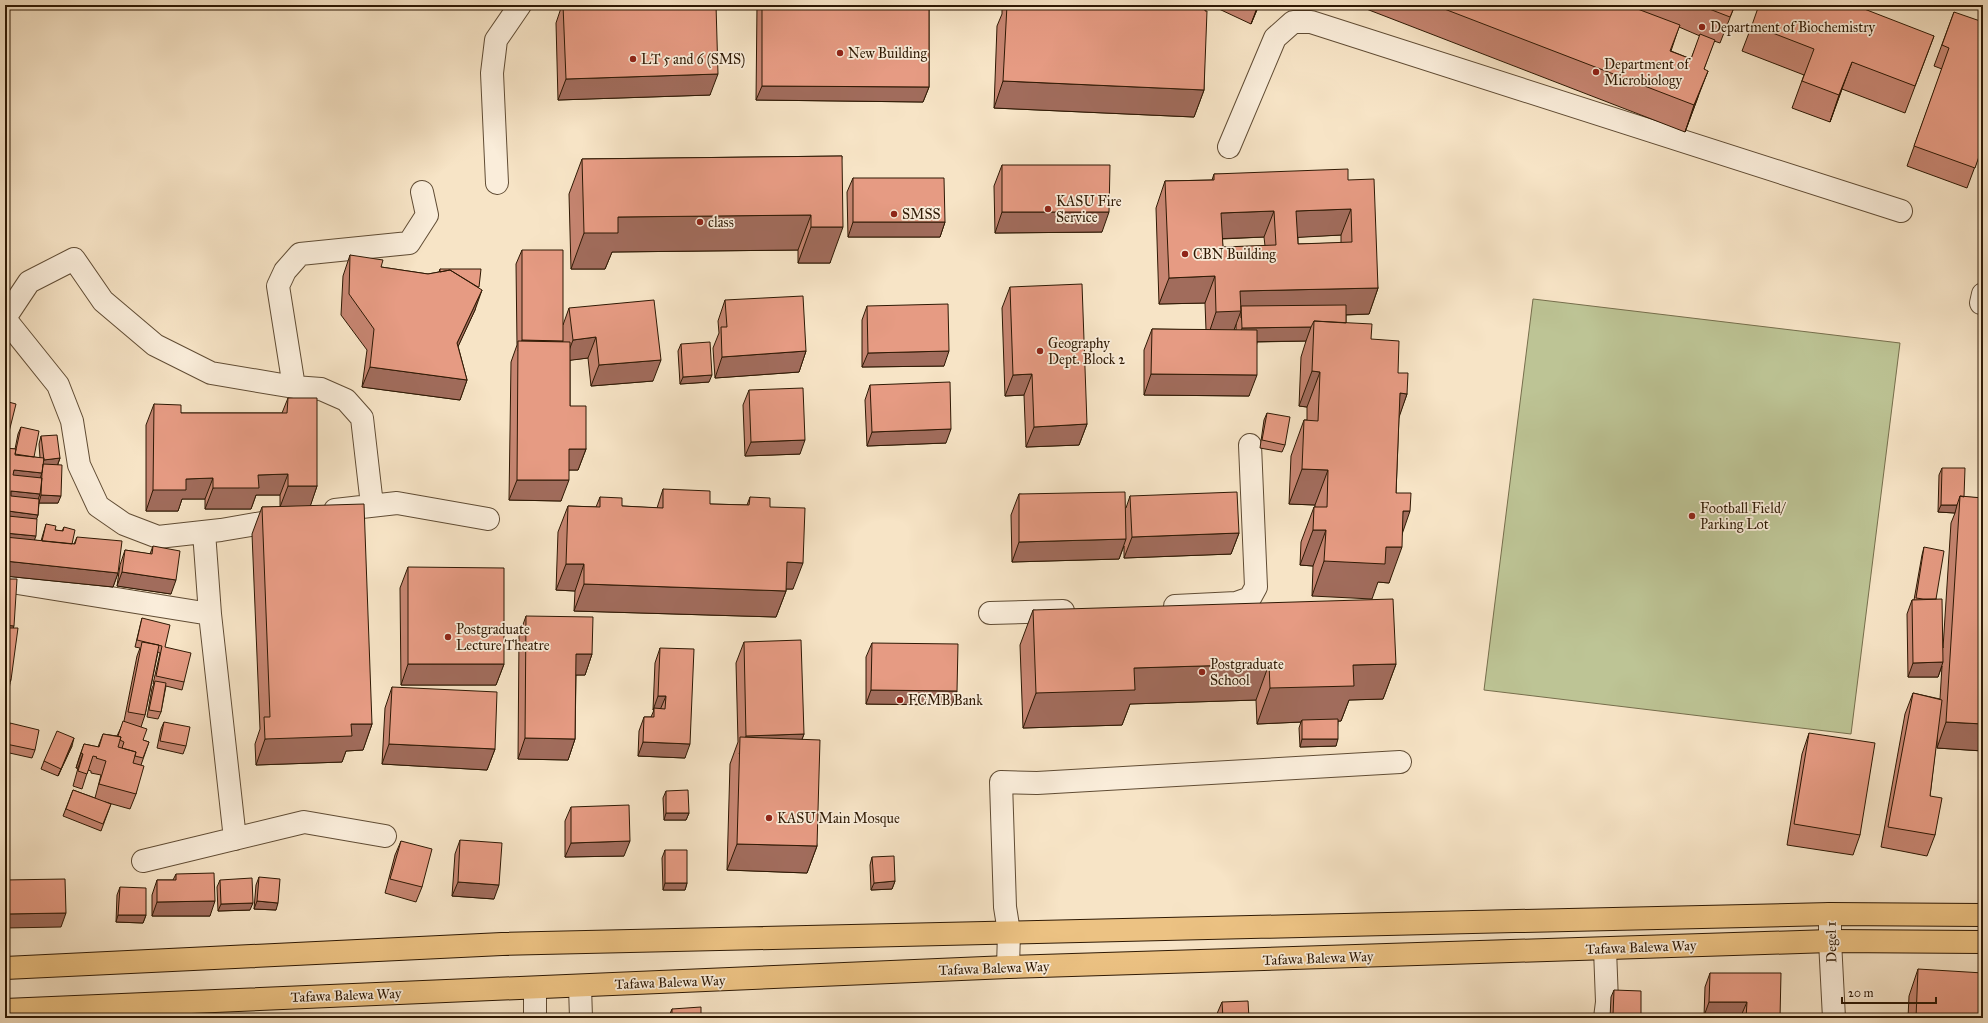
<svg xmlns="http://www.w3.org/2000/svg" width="1988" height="1023" font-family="'IM FELL Great Primer',serif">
<rect width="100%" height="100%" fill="#f7e4c6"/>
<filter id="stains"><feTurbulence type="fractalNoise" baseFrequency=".005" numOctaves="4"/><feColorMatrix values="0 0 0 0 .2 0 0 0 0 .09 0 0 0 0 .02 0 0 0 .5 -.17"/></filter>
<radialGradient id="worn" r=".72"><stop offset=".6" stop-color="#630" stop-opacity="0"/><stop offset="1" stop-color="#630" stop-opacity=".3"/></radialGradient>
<path fill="#bdc495" stroke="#766e4c" d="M1533 299 1900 343 1851 734 1484 690Z"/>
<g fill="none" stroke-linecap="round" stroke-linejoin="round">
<defs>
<path id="minor" d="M1229 147 1275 38 1293 22H1311L1901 211
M497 183 492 73 496 40 520 5
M1981 303 1983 294
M5 318 29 282 74 259 103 301 155 345 211 373 294 387 321 389 346 400 362 418 372 505
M5 319 58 385 72 421 79 465 98 506 124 524 158 537 221 530 285 519
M294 387 278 286 285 271 300 254 409 243 427 215 422 192
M335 510 397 503 488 519
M204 532 210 614
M5 581 210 614 235 839
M1175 606 1236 603 1250 598 1256 587 1250 445
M990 613 1063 611
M143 861 304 822 385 836
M1830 914V941L1834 1018
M1605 949 1607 1002 1605 1018
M1008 967 1009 932 1005 907 1001 782 1037 783 1400 762
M580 986 581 1018
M535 988V1018"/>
<path id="major" d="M5 968 502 944 1830 914 1983 915
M5 1010 1008 967 1830 941 1983 942"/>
</defs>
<use href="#minor" stroke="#604c34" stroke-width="24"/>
<use href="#major" stroke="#2e1904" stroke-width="24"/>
<use href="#minor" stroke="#faedda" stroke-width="22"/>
<use href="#major" stroke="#ecc283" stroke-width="22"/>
</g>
<path fill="#c68571" stroke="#2e1904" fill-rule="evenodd" d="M562 5H716L710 95 558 100 556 23Z
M757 5H929V87L923 102 756 100Z
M1002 5H1205L1204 90 1194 117 994 108 997 26 1002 14Z
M1220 5H1259L1251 24 1219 9Z
M1356 5H1735L1720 43 1714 41 1704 69 1698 97 1685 132ZM1679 27 1700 36 1691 59 1671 51Z
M1954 12 1983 145 1967 188 1907 166 1942 69 1934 66Z
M1752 25 1934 36 1905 113 1842 89 1830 122 1792 108 1804 75 1742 51Z
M842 156 830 263H798V250L612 252 605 269H571L569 194 582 159Z
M1002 165 1102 232 995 233 994 186Z
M1214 174 1348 180 1378 288 1369 314 1346 315V323L1371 339 1398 373 1407 394 1399 416 1396 493 1402 534 1389 583 1378 582 1312 596 1313 566 1300 565 1301 542 1314 507H1315V505L1289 504 1291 456 1304 420H1307V407L1299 406 1301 357 1306 341 1257 342 1249 396 1144 395V350L1152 329 1206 330 1205 303 1159 304 1156 208 1165 181 1212 180ZM1341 235V243L1298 244V237ZM1264 237 1265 246 1223 247 1222 239ZM1236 324V330H1234Z
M853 178 945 222 940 237H848L847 192Z
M522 250 563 325 569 308 653 381 591 386 588 358 570 360V406L586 449 578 470H569L561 501 509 500 511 362 517 345 516 264Z
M350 255 381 267 428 274 439 272 440 269 479 288 475 310 458 346 467 380 460 400 362 387 367 350 341 315 343 276Z
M1010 287 1087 424 1079 445 1026 447 1024 395 1005 396 1002 308Z
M725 300 806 351 799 372 715 378 713 348 719 333 718 321Z
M867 306 944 366 862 367V320Z
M681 344 709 382 680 384 678 351Z
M870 385 946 443 867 446 865 400Z
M749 390 800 454 745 456 743 405Z
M288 398 317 486 310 506 372 724 363 750 346 751 342 762 256 765 255 744 260 729 252 534 262 507H280V495H256L251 509H205V499H182L178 511H146V425L154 404 181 413H282Z
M5 401 8 436 5 443Z
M1267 413 1285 445 1282 452 1260 448 1264 420Z
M21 427 34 457 40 458 39 444 41 436 60 458 58 464V503H39L38 515 36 519 34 540 41 541 46 524 55 530 62 531 64 527 72 544H74L77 537 118 573 113 587 5 576V448L15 449 18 434Z
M1942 468 1964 497 1983 498V751L1937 748V736L1930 796 1935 835 1927 856 1881 847 1905 714 1913 693 1940 699 1942 666 1938 677H1908L1907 614 1912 600H1914L1922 555 1924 547 1936 599 1943 648 1951 523 1955 513 1938 512 1939 475Z
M663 489 710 504 747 505 750 497 770 507 793 589H786V591L776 617 574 611 575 591 556 590 558 532 568 506 596 507 600 497 622 506 657 508Z
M1019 494 1126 508 1130 496 1239 533 1231 554 1124 558V546L1119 559 1012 562 1011 515Z
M153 546 171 594 117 586 120 565 125 550 150 554Z
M408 567 504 664 496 685H401L400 588Z
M1033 610 1396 664 1383 699 1349 700 1341 721H1338L1336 746 1300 747 1299 728 1301 722 1257 724 1256 700 1130 704 1122 725 1023 728 1020 645Z
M526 616 592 654 585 675H576L575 739 568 760 518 759 519 636Z
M142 618 165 647 184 682 182 690 166 686 161 712 158 719 147 717 152 688 154 684H153L160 653 158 652 145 715 141 727 143 740 149 742 141 765 136 794 130 809 105 802 111 804 101 831 63 816 73 790 95 798 101 775 91 773V771L88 770 82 789 73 786 78 768H76L79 758 84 744 98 747 103 734 117 736 124 721 137 656 140 648 135 647 140 626Z
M744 642 804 734 802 739 817 846 807 873 727 870 730 764 738 742 736 663Z
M872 643 957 691 952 705 866 704V657Z
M660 648 685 758 638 756 639 731 644 717H651L654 710H653L655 663Z
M392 687 495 749 487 770 382 764 385 708Z
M164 722 186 746 183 754 157 748 161 729Z
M10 723 35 750 32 758 5 752V741L7 731Z
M1809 733 1860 835 1853 855 1787 845 1802 754Z
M72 746 58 776 41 769 44 761Z
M666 791 689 813 686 820H664L663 798Z
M571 807 624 856 565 857V821Z
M460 840 494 899 452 896 455 854Z
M401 841 422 887 416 902 385 893 395 855Z
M665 850 687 883 685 890H663L662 858Z
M872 857 895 881 892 889 871 890 870 865Z
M176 874 210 916H152V895L157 880H173Z
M259 877 276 910 254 909 256 885Z
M220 880 250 910 218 911 217 887Z
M120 887 146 915 143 923 116 922 117 895Z
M1918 969 1983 1018H1908L1909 996Z
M1710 973 1780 1018H1741V1016H1704L1705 987Z
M1614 990 1641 1016 1640 1018H1610L1611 997Z
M1222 1002 1249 1018H1217L1216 1016Z
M672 1009 701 1018H669V1016Z"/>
<path fill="#a16c5c" stroke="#2e1904" d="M1134 5H1144L1141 15Z
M1258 5H1259L1251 24Z
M1852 62 1842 89 1830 122 1839 95Z
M1708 71 1698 97 1685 132 1694 105Z
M718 74 710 95 558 100 566 79Z
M1003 81 1204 90 1194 117 994 108Z
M762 86 929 87 923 102 756 100Z
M1351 209 1341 235 1287 238 1296 211Z
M1274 211 1264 237 1212 239 1221 213Z
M1002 212H1109L1102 232 995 233Z
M811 215 798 250 612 252 605 269H571L584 233 618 217Z
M853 222H945L940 237H848Z
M811 227H843L830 263H798Z
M1215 276 1205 303 1159 304 1169 278Z
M1378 288 1369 314 1241 318V306V311L1231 338 1207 339 1216 312 1240 291Z
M482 290 475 310 450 364 457 343Z
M1311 327 1306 341 1237 342 1242 328Z
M596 337 588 358 565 361 573 340Z
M522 340 563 341 558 355 518 351Z
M806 351 799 372 715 378 722 357Z
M949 351 944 366 862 367 868 353Z
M661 360 653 381 591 386 599 365Z
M370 367 467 380 460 400 362 387Z
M1312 371 1320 372 1307 407 1299 406Z
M1032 374 1024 395 1005 396 1013 375Z
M1151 374 1257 375 1249 396 1144 395Z
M712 375 709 382 680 384 683 377Z
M1400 393 1407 394 1395 429Z
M1087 424 1079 445 1026 447 1034 427Z
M951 429 946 443 867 446 872 432Z
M805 440 800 454 745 456 751 442Z
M569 449H586L578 470H562Z
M60 458 57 466 42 467 43 460Z
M1302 469 1328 470 1315 505 1289 504Z
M14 470 42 473 37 487 8 484Z
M288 474 280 495H256L251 509H205L213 488 258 475Z
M213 478 205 499H182L178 511H146L153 490 186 479Z
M517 480H569L561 501 509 500Z
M288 486H317L310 507H280Z
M11 491 40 494 35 508 6 505Z
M41 495 61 496 58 503H39Z
M1941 505H1957L1955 513 1938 512Z
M8 511 38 515 33 529 5 526Z
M1403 511H1410L1398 546Z
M1313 530H1326L1313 566 1300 565Z
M5 533 36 536 30 551 5 548Z
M1239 533 1231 554 1124 558 1132 537Z
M1126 539 1119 559 1012 562 1019 542Z
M1386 547H1402L1389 583 1378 582 1372 599 1312 596 1324 561Z
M5 561 118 573 113 587 5 576Z
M787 562 803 563 793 589H777Z
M566 564H584L575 591 556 590Z
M122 572 176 580 171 594 117 586Z
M584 584 786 591 776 617 574 611Z
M5 625 14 626 9 640H5Z
M576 654H592L585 675H569Z
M1943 662 1938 677H1908L1913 663Z
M408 664H504L496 685H401Z
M1269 664 1256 700 1130 704 1122 725 1023 728 1036 693 1134 668Z
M1396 664 1383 699 1349 700 1341 721 1302 722V720L1301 722 1257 724 1270 688 1353 665Z
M5 679 11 680 6 694H5Z
M871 690 957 691 952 705 866 704Z
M658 696H666L660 710 654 708V710H653Z
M1946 722 1983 724V751L1937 748Z
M351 724H372L363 750 346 751 342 762 256 765 265 739Z
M804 734 796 755 739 754 746 736Z
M74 738 72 746 58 776 61 769Z
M525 738 575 739 568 760 518 759Z
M1302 739H1338L1336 746 1300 747Z
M643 742 690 744 685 758 638 756Z
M389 744 495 749 487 770 382 764Z
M81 753 83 754 78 768H76Z
M666 813H689L686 820H664Z
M630 841 624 856 565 857 571 843Z
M737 844 817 846 807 873 727 870Z
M895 881 892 889 871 890 874 883Z
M458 882 499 885 494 899 452 896Z
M665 883H687L685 890H663Z
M215 901 210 916H152L157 902Z
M257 901 278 903 276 910 254 909Z
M253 903 250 910 218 911 221 904Z
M66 913 61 927 5 928V914Z
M118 915H146L143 923 116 922Z
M1709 1002H1747L1741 1016H1704Z
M1613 1015 1641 1016 1640 1018H1612Z"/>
<path fill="#e69b83" stroke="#2e1904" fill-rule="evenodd" d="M563 5H716L718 74 566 79Z
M762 5H929V87L762 86Z
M1007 5H1140V7H1150V5H1205V11H1207L1204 90 1003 81Z
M1434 5H1627L1680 25 1670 51 1691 59 1700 34 1715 40 1704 69 1708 71 1694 105Z
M1699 5H1735L1730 17Z
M1759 5H1854L1934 36 1915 86 1852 62 1839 95 1802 81 1814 49 1752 25Z
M1954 12 1983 22V145L1975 168 1914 146 1949 48 1942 45Z
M842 156 843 227H811V215L618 217V233H584L582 159Z
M1002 165H1110L1109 212H1002Z
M1348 169V180L1374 179 1378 288 1240 291 1241 311 1216 312 1215 276 1169 278 1165 181 1214 180V174ZM1351 209 1352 242 1298 244 1296 211ZM1274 211 1276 245 1223 247 1221 213Z
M853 178H944L945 222H853Z
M522 250H563V341L522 340Z
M350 255 383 260 381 267 428 274 450 270 482 290 457 343 467 380 370 367 374 329 349 294Z
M440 269H481L479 287H478L450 270 440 272Z
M1082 284 1087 424 1034 427 1032 374 1013 375 1010 287Z
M803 296 806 351 722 357 721 327H727L725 300Z
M654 300 661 360 599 365 596 337 573 340 569 308Z
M948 304 949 351 868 353 867 306Z
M1346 305V323L1314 321 1311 327 1242 328 1241 306Z
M1314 321 1372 324 1371 339 1399 341 1398 373H1408L1407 394 1400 393 1396 493H1411L1410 511H1403L1402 547H1386L1385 564 1324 561 1326 530H1313L1314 507H1327L1328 470 1302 469 1304 420 1318 421 1320 372 1312 371Z
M1152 329 1257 330V375L1151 374Z
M518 341 570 342V406H586V449H569V480H517Z
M710 342 712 375 683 377 681 344Z
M950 382 951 429 872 432 870 385Z
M803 388 805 440 751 442 749 390Z
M288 398H317V486H288V474L258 475 259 488H213V478L186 479V490H153L154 404 181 405V413H287Z
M5 401 16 404 8 436 5 435Z
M1267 413 1290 417 1285 445 1262 440Z
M21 427 39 431 34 457 15 454Z
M57 435 60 458 44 460 41 436Z
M5 448 16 449 15 455 44 458 42 473 14 470 13 475 42 478 40 494 11 491V496L39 499 38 515 8 511V516L37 519 36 536 5 533Z
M43 464 62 465 61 496 41 495 42 473Z
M1942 468H1965L1964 497 1960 496 1957 505H1941Z
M663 489 710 491V504L749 505 750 497 770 498V507L805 508 803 563 787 562 786 591 584 584V564H566L568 506 600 507V497L622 498V506L663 508Z
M1125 492 1126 539 1019 542V494Z
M1237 492 1239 533 1132 537 1130 496Z
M1960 496 1983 498V724L1946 722Z
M364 504 372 724H351L352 736 265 739 264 717H270L262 507Z
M46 524 56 526 55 530 63 531 64 527 75 530 72 544 42 541Z
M5 537 75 544 77 537 122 541 118 573 5 561Z
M153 546 180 551 176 580 122 572 125 550 152 554Z
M1924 547 1944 551 1936 599H1923L1916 598Z
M408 567 504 568V664H408Z
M5 579H17L14 626 5 625Z
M1393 599 1396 664 1353 665 1354 686 1270 688 1269 664 1134 668 1135 690 1036 693 1033 610Z
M1942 599 1943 662 1913 663 1912 600Z
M526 616 593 617 592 654H576L575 739 525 738Z
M142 618 170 625 165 647 191 653 184 682 156 676 162 646 137 640Z
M5 628H18L11 680 5 679Z
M801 640 804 734 746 736 744 642Z
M142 642 159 645 145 715 128 712Z
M872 643 958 644 957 691 871 690Z
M660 648 694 649 690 744 643 742 644 717H654V708L665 709 666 696H658Z
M155 681 166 683 161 712 149 710Z
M5 682 10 683 5 719Z
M392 687 497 692 495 749 389 744Z
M1913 693 1942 700 1930 796 1942 798 1935 835 1888 827Z
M1338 719V739H1302V720Z
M123 721 147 729 143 740 149 742 143 758 135 756 136 752 122 748 124 742 120 740 121 737 118 736Z
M164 722 190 727 186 746 160 741Z
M10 723 39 730 35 750 6 744Z
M57 731 74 738 61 769 44 761Z
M1809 733 1875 743 1860 835 1794 824Z
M103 734 121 737 118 747 136 752 133 763 144 766 136 794 99 784 106 761 96 758 97 757 93 756 87 774 78 771 83 754 81 753 84 744 99 747Z
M740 737 820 740 817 846 737 844Z
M73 790 111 804 103 824 66 809Z
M688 790 689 813H666V791Z
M629 805 630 841 571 843V807Z
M460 840 502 843 499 885 458 882Z
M401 841 432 849 422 887 390 879Z
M665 850H687V883H665Z
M894 856 895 881 874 883 872 857Z
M214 873 215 901 157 902V880H176V874Z
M259 877 280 879 278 903 257 901Z
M252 878 253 903 221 904 220 880Z
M65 879 66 913 5 914V880Z
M120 887 146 888V915H118Z
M1918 969 1983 973V1018H1916Z
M1710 973H1781L1780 1018H1746L1747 1002H1709Z
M1614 990 1641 991V1016L1613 1015Z
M1248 1001 1249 1018H1223L1222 1002Z
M701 1007V1018H672V1009Z
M1474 1014V1018H1398V1017Z"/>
<g fill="#8f2418" stroke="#faedda" stroke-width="1.5">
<circle cx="1702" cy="27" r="4"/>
<circle cx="840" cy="53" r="4"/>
<circle cx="633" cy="59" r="4"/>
<circle cx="1596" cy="72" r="4"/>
<circle cx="1048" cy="209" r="4"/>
<circle cx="894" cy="214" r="4"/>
<circle cx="700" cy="222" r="4"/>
<circle cx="1185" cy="254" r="4"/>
<circle cx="1040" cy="351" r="4"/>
<circle cx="1692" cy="516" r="4"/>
<circle cx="448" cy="637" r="4"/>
<circle cx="1202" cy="672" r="4"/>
<circle cx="900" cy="700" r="4"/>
<circle cx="769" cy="818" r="4"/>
</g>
<g text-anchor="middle" stroke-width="3.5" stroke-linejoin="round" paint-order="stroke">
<g font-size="14" fill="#2e1904" stroke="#faedda" text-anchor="start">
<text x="1710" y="32">Department of Biochemistry</text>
<text x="848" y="58">New Building</text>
<text x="641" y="64">LT 5 and 6 (SMS)</text>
<text x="1604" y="69">Department of<tspan x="1604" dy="16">Microbiology</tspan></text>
<text x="1056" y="206">KASU Fire<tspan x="1056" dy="16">Service</tspan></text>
<text x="902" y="219">SMSS</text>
<text x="708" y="227">class</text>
<text x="1193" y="259">CBN Building</text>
<text x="1048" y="348">Geography<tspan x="1048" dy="16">Dept. Block 2</tspan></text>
<text x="1700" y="513">Football Field/<tspan x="1700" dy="16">Parking Lot</tspan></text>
<text x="456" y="634">Postgraduate<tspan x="456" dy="16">Lecture Theatre</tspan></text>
<text x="1210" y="669">Postgraduate<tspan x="1210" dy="16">School</tspan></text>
<text x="908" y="705">FCMB Bank</text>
<text x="777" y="823">KASU Main Mosque</text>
</g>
<g font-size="14" fill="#2e1904" stroke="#faedda">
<text transform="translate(1831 942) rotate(-91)" y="5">Degel 1</text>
<text transform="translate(1641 947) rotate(-2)" y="5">Tafawa Balewa Way</text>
<text transform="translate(1318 958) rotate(-2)" y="5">Tafawa Balewa Way</text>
<text transform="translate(994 968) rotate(-2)" y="5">Tafawa Balewa Way</text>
<text transform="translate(670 982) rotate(-2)" y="5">Tafawa Balewa Way</text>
<text transform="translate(346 995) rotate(-2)" y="5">Tafawa Balewa Way</text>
</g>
</g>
<rect width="1988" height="1023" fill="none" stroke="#f7e4c6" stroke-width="20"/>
<rect x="6" y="6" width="1976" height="1011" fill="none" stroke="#2e1904" stroke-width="2"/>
<rect x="10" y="10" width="1968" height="1003" fill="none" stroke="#2e1904"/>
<path d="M1842 997v6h94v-6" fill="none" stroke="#2e1904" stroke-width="2"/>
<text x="1848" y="997" font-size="12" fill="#2e1904" stroke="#faedda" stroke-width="3" paint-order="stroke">20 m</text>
<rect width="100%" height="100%" filter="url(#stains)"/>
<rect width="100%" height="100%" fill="url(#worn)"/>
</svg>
